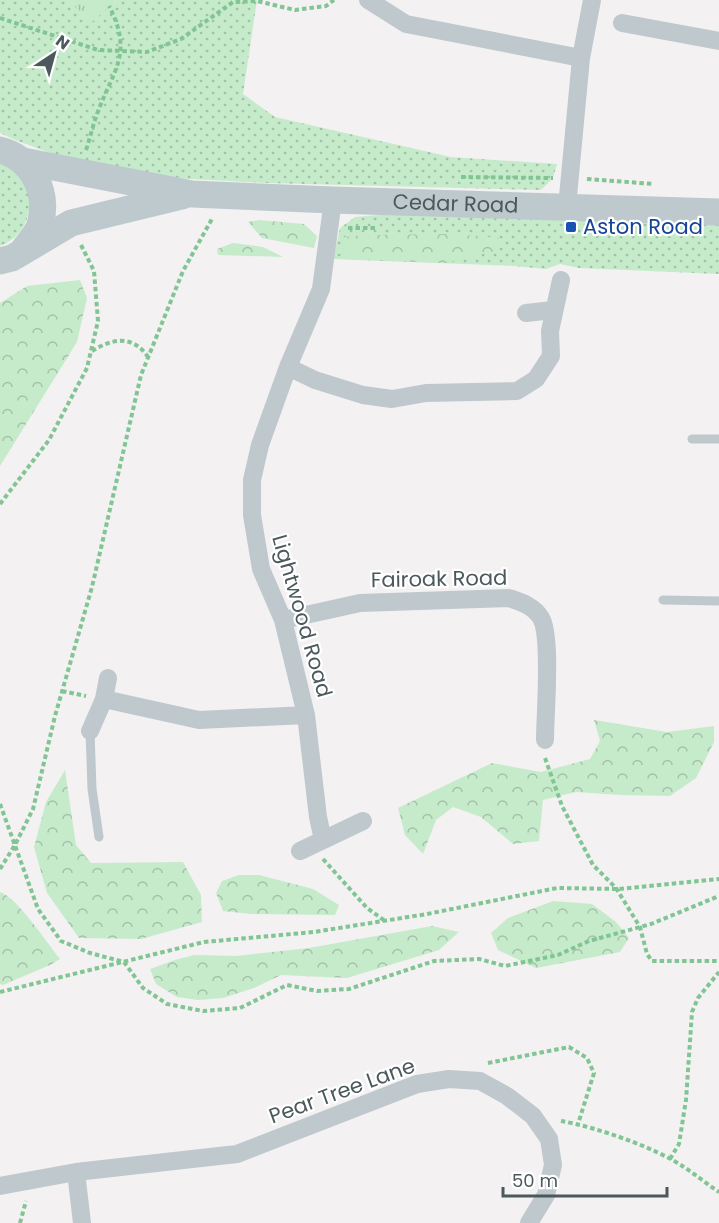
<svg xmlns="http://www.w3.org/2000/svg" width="719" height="1223" font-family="Poppins,sans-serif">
<defs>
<pattern id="grass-dots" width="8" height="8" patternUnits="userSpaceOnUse" patternTransform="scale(1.5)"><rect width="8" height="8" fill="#c6ebcb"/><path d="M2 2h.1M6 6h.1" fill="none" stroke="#a3c1a8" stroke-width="1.8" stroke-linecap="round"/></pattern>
<pattern id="forest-crowns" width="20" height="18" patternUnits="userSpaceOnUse" patternTransform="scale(1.5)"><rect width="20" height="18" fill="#c6ebcb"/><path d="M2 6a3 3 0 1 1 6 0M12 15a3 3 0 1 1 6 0" fill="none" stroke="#a3c1a8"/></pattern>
<pattern id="park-tufts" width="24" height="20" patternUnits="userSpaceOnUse" patternTransform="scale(1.5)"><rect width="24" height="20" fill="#c6ebcb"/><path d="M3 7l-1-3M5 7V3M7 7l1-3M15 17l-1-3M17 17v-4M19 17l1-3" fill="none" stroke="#a3c1a8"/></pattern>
</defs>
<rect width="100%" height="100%" fill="#f3f1f2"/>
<path fill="url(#grass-dots)" d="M0 0H69L90 23 116 0H257L243 94 275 117 451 157 557 164 553 178 541 190 267 183 171 178 72 161 15 140 0 133Z
M0 163C9 167 17 171 22 180 38 203 27 237 0 246Z
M389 214 719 225V274L579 268 560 264 546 269 514 266 333 259 340 228 355 217Z"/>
<path fill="url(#forest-crowns)" d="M259 220 304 224 317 236 314 248 262 238 248 222Z
M454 234 499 238V250L447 263 343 259 344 237 375 235Z
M233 243 263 247 283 257 218 255 217 249Z
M80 280 87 298 77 342 0 466V303L27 286Z
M594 720 667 732 714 726V742L696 778 670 796 621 795 576 792 543 800 539 841 513 844 481 817 453 807 436 820 423 854 405 835 398 808 492 763 541 772 590 759 600 741Z
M65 770 76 845 91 863 183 862 201 895 202 922 141 939 79 938 47 893 34 847 46 802Z
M239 875H259L313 889 339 905 335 915 251 914 223 911 216 893 222 881Z
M0 892C17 897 47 943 60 959L50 965 3 985 0 984Z
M553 901 592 904 616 922 629 938 620 952 536 968 498 950 491 933 508 918Z
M432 926 459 932 439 950 347 978 281 975 254 988 223 998 198 1000 177 997 156 984 150 969 175 960 194 955 236 956 309 948Z"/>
<path fill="url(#park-tufts)" d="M69 0H116L90 24Z"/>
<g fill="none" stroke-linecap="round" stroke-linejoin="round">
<path stroke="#82c594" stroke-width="4" stroke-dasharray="4.5 3" stroke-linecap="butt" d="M0 18 98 50 147 52 181 39 233 2 257 1 295 10 326 6 334 0
M86 150C90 138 93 125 97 114 113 70 134 54 109 6
M461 177 553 178
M587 179 654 184
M348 228H376
M92 351C113 338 133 335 148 357
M0 504 49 440 87 368 98 321 94 271 80 243
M62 691 86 696
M545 758 562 806 593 865 616 888 640 927 647 954 652 961H719
M0 804 38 909 61 941 90 953 124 962 143 988 167 1004 203 1011 240 1008 287 985 317 991 349 989 434 961 479 959 505 966 558 955 589 941 651 924 719 896
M323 859 367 908 385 921
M0 869 15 845 33 809 55 716 92 587 141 375 183 271 213 217
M0 992 204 942 314 932 427 914 557 888 619 889 719 879
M488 1063 569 1047 587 1058 594 1073 578 1124
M561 1121C596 1127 654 1147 684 1167 696 1175 707 1184 719 1192
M670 1159 679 1144 686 1100 692 1012 698 998 719 972
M20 1223 26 1201"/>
<path stroke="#bfc8cc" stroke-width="9" d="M692 439H719
M663 600 719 601
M90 731 92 789 99 837"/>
<path stroke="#bfc8cc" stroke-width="18" d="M368 0 406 24 581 58
M622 23 719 41
M567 207 581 58 592 0
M526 313 553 310
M288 367 315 380 363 395 392 399 426 393 517 391 536 379 551 356 550 331 561 280
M283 620 360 603 509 598C521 602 534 606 541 618 552 636 545 715 545 740
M104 699 199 720 306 715
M90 731 104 699 108 678
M323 840 318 817 306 715 283 620 261 569 252 515V480L260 445 288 367 321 289 333 200
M300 851 363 821
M76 1172 82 1223
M0 1186 76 1172 237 1154 417 1084 449 1079 480 1081 507 1096 533 1116 549 1139 553 1165 546 1195 529 1223"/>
<g stroke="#bdc9cd" stroke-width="27">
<path d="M0 150C31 158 48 190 41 221 39 232 31 240 24 249"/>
<path id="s1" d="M23 161 192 194 333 200 719 212"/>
<path d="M0 261 12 258 71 223 182 196"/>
</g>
</g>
<rect fill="#1a4fb4" stroke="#fff" stroke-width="2" x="565" y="221" width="12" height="12" rx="3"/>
<g text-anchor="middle" stroke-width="4.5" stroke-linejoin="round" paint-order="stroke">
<g font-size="21" fill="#4b585c" stroke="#fff">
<text dy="7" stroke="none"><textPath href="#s1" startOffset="436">Cedar Road</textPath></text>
<text transform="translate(439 579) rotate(-1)" y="7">Fairoak Road</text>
<text transform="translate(302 616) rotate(74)" y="7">Lightwood Road</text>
<text transform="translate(342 1091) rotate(-20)" y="7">Pear Tree Lane</text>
</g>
<g font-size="21" fill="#164399" stroke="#fff" text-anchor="start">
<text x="583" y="234">Aston Road</text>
</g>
</g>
<g transform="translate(54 54) rotate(36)" stroke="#ffffff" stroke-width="4.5" paint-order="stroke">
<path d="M0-4.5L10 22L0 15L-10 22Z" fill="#4b585c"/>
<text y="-9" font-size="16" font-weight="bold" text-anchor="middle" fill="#4b585c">N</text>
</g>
<path d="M503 1187v9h164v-9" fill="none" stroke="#4b585c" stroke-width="3"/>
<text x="512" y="1187" font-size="18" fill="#4b585c" stroke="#ffffff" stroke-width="4.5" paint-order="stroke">50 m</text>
</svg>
